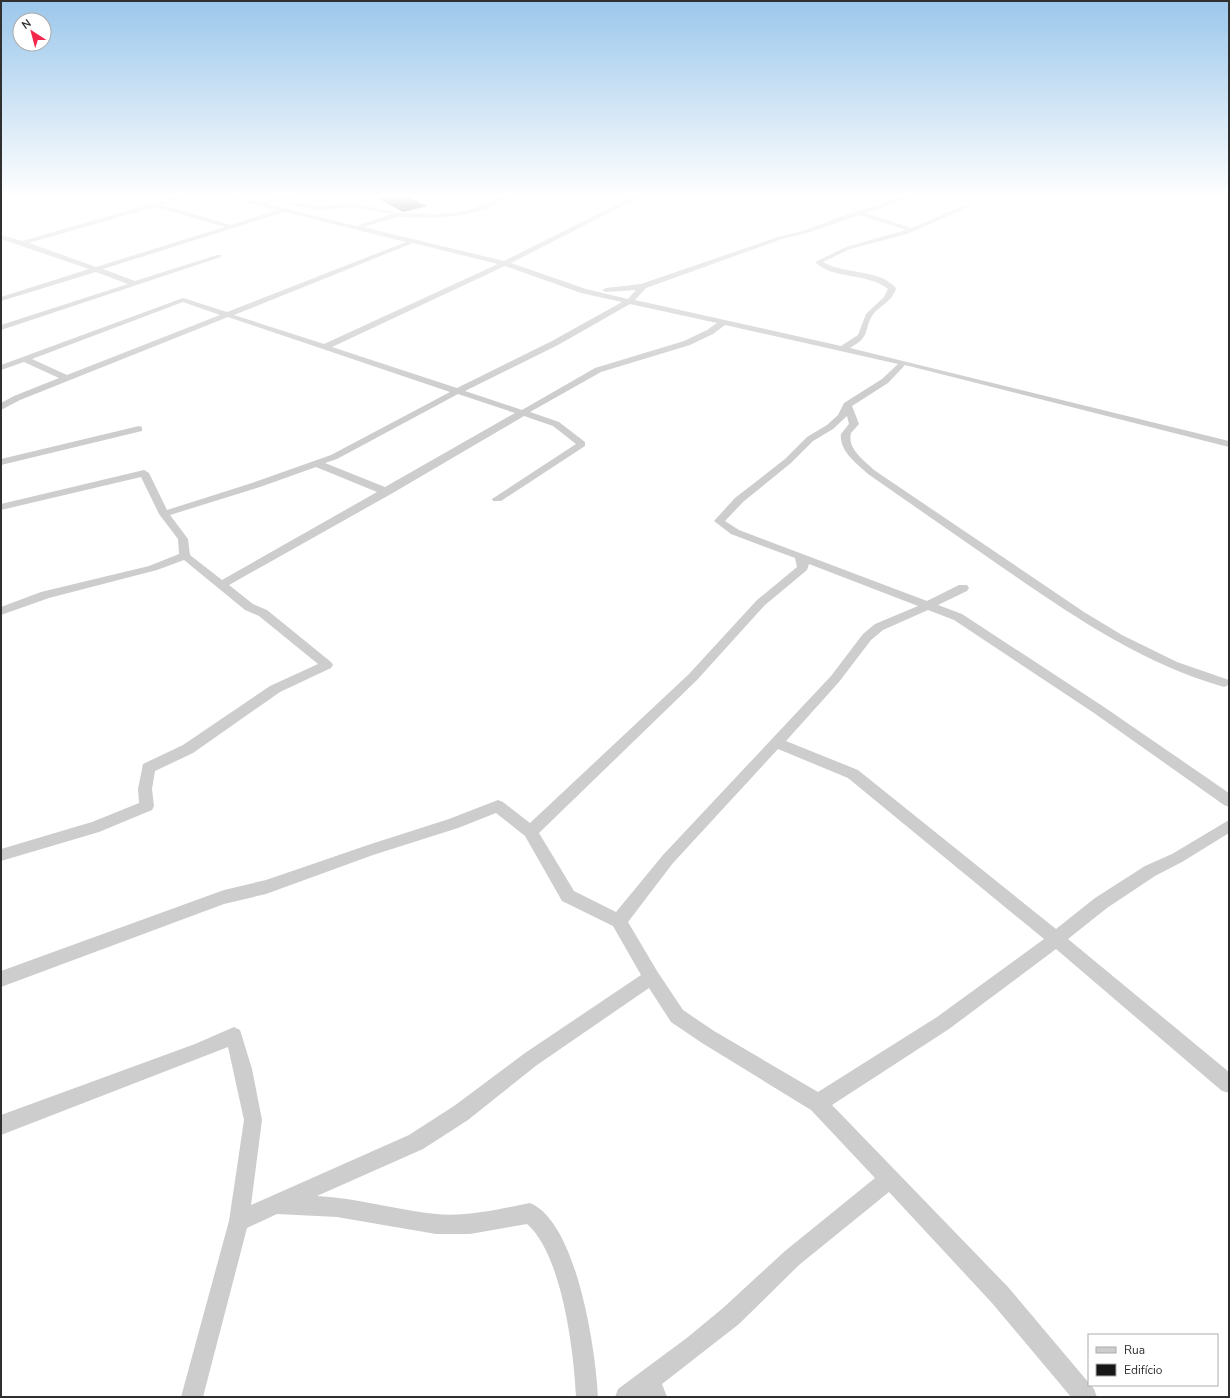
<svg xmlns="http://www.w3.org/2000/svg" width="1230" height="1398" font-family="'Nunito Sans',sans-serif">
<rect width="100%" height="100%" fill="#fff"/>
<path fill="#171717" d="M375 197H408L427 206 403 212Z"/>
<g fill="none" stroke-linecap="round" stroke-linejoin="round">
<path fill="#cdcdcd" fill-rule="evenodd" d="M175 197H185L162 205 231 225 277 210 226 197C236 197 254 203 260 202 273 201 285 197 298 197L266 204 356 226 392 214 353 207 323 210 289 205 292 203 323 206 353 203 400 213 438 214 467 211 501 197H509L489 208 468 214 438 218 399 217 363 227 504 261 632 197H640L511 263 586 289 628 299 636 290 606 292 602 290 606 288 641 284 778 237 803 231 837 218 903 197H913L865 213 912 228 969 203 971 204V206L907 234 850 249 823 262C845 275 878 268 896 288 893 302 879 305 872 316 863 332 871 336 850 348L1229 441V447L905 365 888 383 852 406 859 424 851 433C847 449 864 460 874 470L1084 612 1122 635 1177 662 1229 680V685L1224 687C1144 664 1077 619 1009 572 962 539 915 507 868 474 857 464 839 451 841 434L849 424 847 416 833 429 813 441 791 463 743 502 725 521 739 530 927 601 959 585H967L969 588 967 591 938 605 962 614 1104 707 1229 793V807L1224 805 1094 713 954 620 928 610 883 630 871 640 839 682 786 741 858 770 1056 929 1095 898 1145 866 1172 854 1229 820V833L1182 862 1155 876 1107 908 1068 939 1229 1072V1093L1222 1091 1056 949 949 1029 832 1105 1008 1287 1094 1389 1097 1397H1071L992 1303 889 1192 799 1265 739 1324 662 1384 667 1397H615L618 1389 688 1337 723 1308 785 1251 875 1178 811 1110 702 1043 671 1022 649 988 537 1065 468 1120 423 1149 317 1196C357 1198 396 1210 436 1214 467 1217 499 1209 530 1203 577 1222 596 1351 598 1397H576C574 1352 562 1254 527 1224L470 1234H436L337 1217 277 1214 247 1228 203 1397H181L229 1221 244 1120 228 1047 1 1135V1115L195 1044 234 1027 240 1030 252 1069 262 1120 251 1205 409 1135 454 1106 525 1053 641 975 613 926 562 901 525 836 496 813 458 828 373 855 266 894 224 904 1 987V971L224 890 266 880 371 844 449 819 498 800 503 802 530 823 689 674 757 600 797 567 795 558 731 534 714 521 735 498 785 459 807 437 827 425 838 415 844 403 882 379 898 364 725 325 713 334 690 345 601 372 530 412 559 422 585 442V446L501 501H493L492 499 576 444 553 426 524 416 391 494 229 585 253 604 267 610 331 662 333 665 331 668 280 692 193 753 155 771 152 789 154 806 152 810 99 832 1 861V849L92 822 139 803 138 789 143 764 183 745 270 686 318 664 259 616 245 610 184 560 157 570 49 598 1 615V607L41 592 149 566 179 554 178 539 159 514 141 477 1 510V504L144 470 149 473 167 510 252 483 331 455 450 392 228 317 20 400 1 410V403L14 396 59 378 24 362 1 370V365L183 298 227 312 406 242 284 212 103 269 135 281 217 255H221V257L1 330V325L128 284 96 272 1 301V297L89 269 1 239V235L22 241ZM155 207 225 227 96 267 29 243ZM859 215 906 230 846 247 815 262C833 280 867 272 888 289L884 297 866 314 858 335 841 346 635 300 646 288 782 239 807 233ZM413 243 498 264 324 344 234 315ZM505 266 581 293 622 302 552 341 457 388 332 347ZM183 302 220 315 67 375 32 359ZM630 304 717 323 707 330 684 341 595 368 522 410 465 391 558 345ZM458 394 515 413 385 487 325 463 337 459ZM316 467 377 492 222 580 190 555 188 539 170 515 260 487ZM809 564 918 606 875 624 863 634 831 676 663 855 616 912 574 891 539 833 697 680 765 605 807 570ZM778 749 848 778 1044 939 937 1017 818 1092 714 1031 683 1010 657 971 628 922 673 863Z
M139 426 142 427V431L1 465V459Z"/>
</g>
<linearGradient id="sky" x2="0" y2="1"><stop stop-color="#9bc7eb"/><stop offset="0.5" stop-color="#fff"/><stop offset="1" stop-color="#fff" stop-opacity="0"/></linearGradient>
<rect width="1230" height="393" fill="url(#sky)"/>
<rect width="1230" height="1398" fill="none" stroke="#303030" stroke-width="4"/>
<rect x="1088" y="1334" width="130" height="52" fill="#ffffff" stroke="#acacac"/>
<rect x="1096" y="1347" width="20" height="6" fill="#cdcdcd" stroke="#acacac"/>
<text x="1124" y="1354" font-size="12" fill="#303030">Rua</text>
<rect x="1096" y="1364" width="20" height="12" fill="#171717" stroke="#acacac"/>
<text x="1124" y="1374" font-size="12" fill="#303030">Edifício</text>
<g transform="translate(32 32) rotate(324)"><circle r="19" fill="#ffffff" stroke="#acacac"/>
<path d="M0-3L7 15L0 10L-7 15Z" fill="#f3274b"/>
<text y="-6" font-size="11" font-weight="bold" text-anchor="middle" fill="#303030">N</text>
</g>
</svg>
